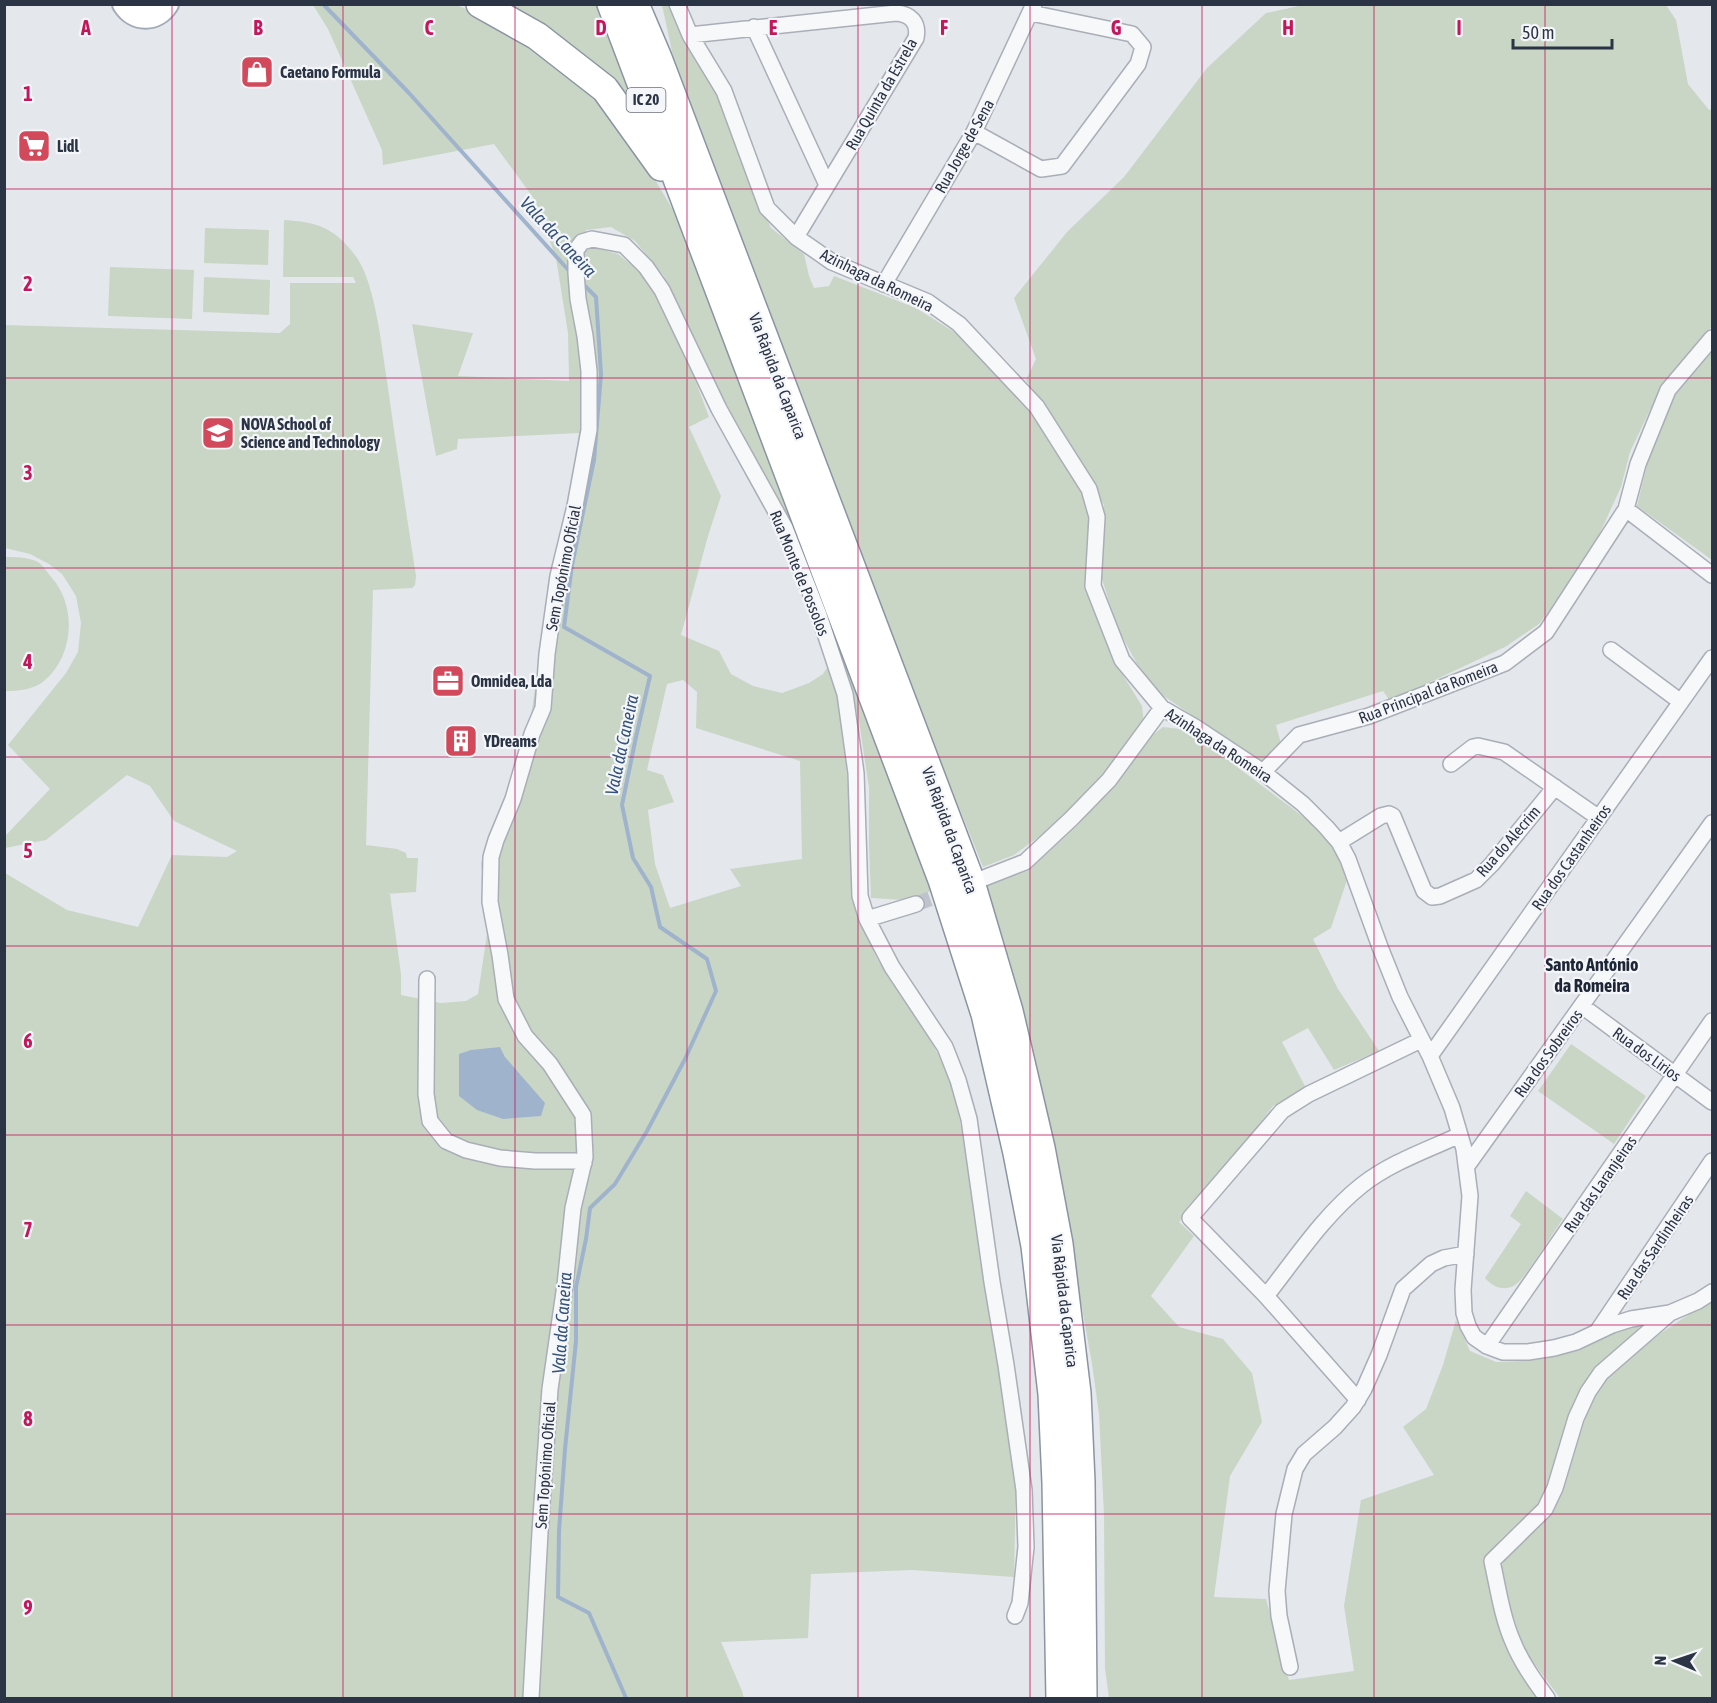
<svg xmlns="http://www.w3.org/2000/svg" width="1717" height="1703" font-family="'Asap Condensed',sans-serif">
<rect width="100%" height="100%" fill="#e4e7ec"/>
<path fill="#c9d6c5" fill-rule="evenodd" d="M1308 4 1666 5 1676 20 1688 84 1709 110 1712 109V326L1658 393 1630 452 1621 487 1588 559 1539 624 1505 647 1390 701 1383 691 1276 725 1281 744 1261 762 1149 686 1116 625 1100 572 1104 505 1026 380 1036 359 1014 298 1067 232 1124 177 1207 68 1266 13Z
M313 5H456L505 24 564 67 612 115 648 168 676 215 795 521 932 891 903 900 871 898 869 846V788L858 715 825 621 763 471 713 383 664 276 635 241 611 227 586 230 592 247 618 254 648 278 684 350 709 417 689 427 721 496 708 536 681 635 719 651 731 674 753 686 782 693 809 683 823 674 828 666 837 690 842 714 851 825 855 907 877 959 927 1033 953 1084 967 1159 1016 1481 1014 1577 912 1570 811 1574 808 1638 721 1642 742 1691 744 1698H5V873L67 910 138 927 172 855 227 857 237 851 174 821 150 786 127 775 46 840 5 848V837L7 834 50 789 8 745 66 673 78 652 81 623 76 596 62 574 49 564 30 554 5 548 4 325 280 333 290 324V283H356L353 277H283L284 220C318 222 336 228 357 258 375 283 382 349 387 381 396 446 406 511 416 576L415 585 412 588 373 590 366 845 397 849 406 853 407 858H418L416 892 385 894H390L401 974V995L441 1003 466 1001 478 994 488 927 481 863 511 797 530 724 545 618 573 480 579 433 458 439 457 449 436 456 412 324 473 333 458 376 569 381 568 333 556 258 535 200 494 144 383 165 382 150 328 29ZM683 680 697 692 696 728 800 761 802 859 730 869 741 886 670 908 655 864 648 810 674 802 663 775 647 770 667 684Z
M497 5H601L653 139Z
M662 5H670L671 11 687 42 722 98 753 189 771 228 804 254 809 276 814 288 829 286 834 276 916 308 970 342 1036 416 1085 494 1091 524 1087 571 1093 606 1113 659 1142 706 1144 723 1089 794 1040 836 1014 855 983 867 899 659 676 70Z
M205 228 269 230 268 265 204 263Z
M110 267 194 270 192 319 108 316Z
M204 277 270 280 269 315 203 312Z
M1712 349V560L1637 506 1653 440 1676 393Z
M4 557C15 557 26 557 36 561 42 564 47 572 52 578 77 607 74 656 44 681 34 690 17 691 5 691Z
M1163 727 1188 730 1309 821 1334 848 1348 877 1331 928 1313 939 1338 989 1379 1051 1334 1070 1308 1028 1282 1042 1306 1088 1273 1106 1235 1155 1179 1222 1194 1236 1151 1296 1179 1327 1223 1339 1252 1373 1262 1422 1230 1476 1214 1597 1266 1599 1289 1680 1354 1671 1344 1606 1361 1500 1434 1475 1403 1427 1426 1409 1443 1365 1456 1320 1470 1351 1496 1362 1523 1361 1566 1351 1602 1335 1638 1324 1641 1333 1610 1355 1582 1387 1544 1499 1500 1540 1486 1572 1499 1613 1537 1698H1109L1105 1668 1104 1515 1099 1414 1092 1364C1063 1203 1039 1041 986 886L1028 871 1078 825 1144 742Z
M1571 1044 1646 1096 1614 1144 1538 1091Z
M1526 1191 1563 1219C1553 1232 1526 1278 1515 1285 1504 1292 1493 1287 1485 1278L1521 1224 1510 1216Z
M1712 1299V1698H1560L1524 1650 1507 1597 1501 1567 1510 1549 1547 1517 1564 1488 1592 1396 1611 1370 1661 1333Z"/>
<path fill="#9fb4cc" d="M500 1047 505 1057 545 1103 541 1116 503 1119 477 1110 459 1096V1054L471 1050Z"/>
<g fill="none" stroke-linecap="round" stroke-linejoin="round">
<path stroke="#9fb4cc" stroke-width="4" d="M323 4 409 93 571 273
M583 284 596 297 601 374 594 460 572 565 564 627 650 676 636 737 622 805 633 858 651 887 660 927 707 959 716 991 685 1059 647 1131 615 1184 590 1208 586 1239 576 1287V1341L565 1449 559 1531 558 1597 589 1613 626 1698"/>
<path stroke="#bfc3cb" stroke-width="15" stroke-dasharray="15 8" stroke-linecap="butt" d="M916 904 951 891"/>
<defs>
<path id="street" d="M677 4 690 35 724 91 767 208 796 237 832 262 928 302 959 324 1037 407 1089 489 1097 517 1093 586 1122 660 1162 708 1195 727 1263 772 1303 804 1326 827 1339 842 1348 859 1380 947 1400 997 1430 1056 1452 1108 1464 1149 1470 1196 1463 1290 1464 1313 1468 1326 1474 1337 1487 1346 1503 1352H1528L1554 1348 1576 1342 1612 1325 1631 1319 1670 1313 1698 1301 1712 1292
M754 27 827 185
M690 35 896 13C911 14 919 23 916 38L796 237
M974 132 1041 169 1062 166 1138 64 1143 47 1132 34 1031 13
M884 284 974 132 1034 4
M1626 509 1712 575
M1611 650 1681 702
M1451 764 1473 747 1478 746 1504 752 1599 818
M1263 772 1299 735 1369 716 1505 663 1546 632 1626 509 1638 464 1668 390 1712 338
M1339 842 1381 816 1389 814 1393 816 1424 891 1432 897 1440 896 1476 880 1492 864 1555 787
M984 878 1025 862 1071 819 1109 780 1162 708
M867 919 892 967 945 1047 958 1080 969 1119 992 1282 1006 1365 1024 1490 1026 1547 1020 1603 1015 1616
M427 979 426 1094 430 1121 446 1141 466 1150 500 1158 535 1161H575L584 1163
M1582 1006 1712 1102
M1430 1056 1712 658
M1467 1166 1712 823
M1266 1296C1296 1258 1324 1215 1362 1185 1390 1163 1427 1150 1460 1135
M1597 1332 1712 1161
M1487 1346 1712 1021
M1358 1400 1266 1296 1190 1218 1282 1111 1309 1094 1421 1040
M1290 1667 1279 1616 1277 1591 1284 1514 1295 1469 1304 1454 1335 1427 1353 1407 1364 1389 1379 1355 1403 1289 1431 1264 1444 1258 1466 1254
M531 1698 540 1532 550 1389 565 1285 573 1208 585 1157 583 1115 550 1064 525 1036 506 999 500 955 490 902 491 857 496 840 513 799 532 734 543 708 547 654 558 576 575 506 589 430V371L585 336 578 299 576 273V250L582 242 592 239 624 245 646 267 662 290 719 409 785 528 819 615 845 694 856 773 860 896 867 919 916 904
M1547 1698C1534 1680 1521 1662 1513 1642 1502 1617 1498 1588 1492 1561L1545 1509 1555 1488 1576 1418 1588 1392 1601 1373 1670 1313"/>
<path id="primary" d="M124 4C135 21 156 21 167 4"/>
<path id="highway" d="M480 4 537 36 605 89 661 167
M611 4 942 880 985 1014 1017 1153 1035 1246 1052 1394 1056 1483 1060 1698
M635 4 658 58 970 879 1009 1011 1041 1148 1059 1244 1077 1393 1081 1482 1083 1698"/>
</defs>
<use href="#street" stroke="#a9aeb7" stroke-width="18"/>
<use href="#primary" stroke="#a3abb8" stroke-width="26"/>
<use href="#highway" stroke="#8b94a3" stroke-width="30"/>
<use href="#street" stroke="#f7f8fa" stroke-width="15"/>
<use href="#primary" stroke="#fff" stroke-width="22"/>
<use href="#highway" stroke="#fff" stroke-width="27"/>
</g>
<path fill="none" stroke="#c2185b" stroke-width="1.5" stroke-opacity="0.55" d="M172 4V1698M343 4V1698M515 4V1698M687 4V1698M858 4V1698M1030 4V1698M1202 4V1698M1374 4V1698M1545 4V1698M4 189H1712M4 378H1712M4 568H1712M4 757H1712M4 946H1712M4 1135H1712M4 1325H1712M4 1514H1712"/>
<defs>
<symbol id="shop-square" viewBox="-11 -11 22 22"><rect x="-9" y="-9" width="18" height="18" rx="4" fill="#d1495b" stroke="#f4f6f9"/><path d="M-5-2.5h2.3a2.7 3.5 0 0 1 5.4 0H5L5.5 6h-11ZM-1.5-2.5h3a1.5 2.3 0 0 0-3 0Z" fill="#fff"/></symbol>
<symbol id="supermarket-square" viewBox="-11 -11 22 22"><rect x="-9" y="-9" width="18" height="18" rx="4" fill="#d1495b" stroke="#f4f6f9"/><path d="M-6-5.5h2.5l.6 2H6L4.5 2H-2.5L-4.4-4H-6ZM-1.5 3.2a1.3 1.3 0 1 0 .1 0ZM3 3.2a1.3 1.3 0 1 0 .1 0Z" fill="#fff"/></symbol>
<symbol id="university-square" viewBox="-11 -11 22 22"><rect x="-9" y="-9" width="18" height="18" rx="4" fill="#d1495b" stroke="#f4f6f9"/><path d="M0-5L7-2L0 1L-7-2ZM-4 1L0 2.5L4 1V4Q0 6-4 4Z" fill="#fff"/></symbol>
<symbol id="office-square" viewBox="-11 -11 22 22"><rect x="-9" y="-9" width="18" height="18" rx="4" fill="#d1495b" stroke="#f4f6f9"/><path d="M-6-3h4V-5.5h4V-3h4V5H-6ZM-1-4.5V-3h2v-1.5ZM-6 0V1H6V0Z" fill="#fff"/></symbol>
<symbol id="building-square" viewBox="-11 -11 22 22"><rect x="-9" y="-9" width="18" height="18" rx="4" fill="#d1495b" stroke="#f4f6f9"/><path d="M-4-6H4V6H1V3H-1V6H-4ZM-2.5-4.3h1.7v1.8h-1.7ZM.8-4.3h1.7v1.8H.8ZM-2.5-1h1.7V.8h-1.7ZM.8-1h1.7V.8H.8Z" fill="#fff"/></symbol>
</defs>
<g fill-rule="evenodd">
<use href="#shop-square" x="238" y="53" width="38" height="38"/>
<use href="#supermarket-square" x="15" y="127" width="38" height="38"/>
<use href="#university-square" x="199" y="414" width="38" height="38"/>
<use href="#office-square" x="429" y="662" width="38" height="38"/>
<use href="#building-square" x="442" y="722" width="38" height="38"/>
</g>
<g text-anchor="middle" stroke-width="4.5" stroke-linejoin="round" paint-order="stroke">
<rect fill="#f4f6f9" stroke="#676e7b" stroke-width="1.5" x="626.5" y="88" width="39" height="24" rx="4.5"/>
<g font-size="15" font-weight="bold" fill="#2b3445">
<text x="646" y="105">IC 20</text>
</g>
<g font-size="16" font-weight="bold" fill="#2b3445" stroke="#f4f6f9" text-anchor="start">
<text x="280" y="78">Caetano Formula</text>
<text x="57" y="152">Lidl</text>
<text x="241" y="430">NOVA School of<tspan x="241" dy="18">Science and Technology</tspan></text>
<text x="471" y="687">Omnidea, Lda</text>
<text x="484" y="747">YDreams</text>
</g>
<g font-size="16" fill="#2b3445" stroke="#f4f6f9">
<text transform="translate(881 94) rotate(-60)" y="6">Rua Quinta da Estrela</text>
<text transform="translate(964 146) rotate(-61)" y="6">Rua Jorge de Sena</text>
<text transform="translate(877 280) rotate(26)" y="6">Azinhaga da Romeira</text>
<text transform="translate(778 376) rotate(69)" y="6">Via Rápida da Caparica</text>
<text transform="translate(563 568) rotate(-79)" y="6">Sem Topónimo Oficial</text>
<text transform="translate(800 573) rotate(68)" y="6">Rua Monte de Possolos</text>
<text transform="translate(1428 692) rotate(-21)" y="6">Rua Principal da Romeira</text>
<text transform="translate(1219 745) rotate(33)" y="6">Azinhaga da Romeira</text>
<text transform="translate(950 830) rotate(70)" y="6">Via Rápida da Caparica</text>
<text transform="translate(1508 841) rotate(-49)" y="6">Rua do Alecrim</text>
<text transform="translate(1571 857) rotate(-55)" y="6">Rua dos Castanheiros</text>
<text transform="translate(1548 1053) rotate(-54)" y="6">Rua dos Sobreiros</text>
<text transform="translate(1647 1054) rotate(36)" y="6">Rua dos Lirios</text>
<text transform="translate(1600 1184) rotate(-55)" y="6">Rua das Laranjeiras</text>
<text transform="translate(1655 1247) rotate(-56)" y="6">Rua das Sardinheiras</text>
<text transform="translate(1065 1301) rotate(83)" y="6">Via Rápida da Caparica</text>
<text transform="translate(545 1465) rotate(-86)" y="6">Sem Topónimo Oficial</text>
</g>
<g font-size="18" font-style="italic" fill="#34527a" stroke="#f4f6f9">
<text transform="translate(558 237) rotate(47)" y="6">Vala da Caneira</text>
<text transform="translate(622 745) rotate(-78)" y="6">Vala da Caneira</text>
<text transform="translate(562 1323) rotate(-86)" y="6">Vala da Caneira</text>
</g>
<g font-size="18" font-weight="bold" fill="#1d2536" stroke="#f4f6f9">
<text x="1592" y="971">Santo António<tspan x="1592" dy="21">da Romeira</tspan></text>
</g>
</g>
<g font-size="20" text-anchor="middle" font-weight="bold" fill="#c2185b" stroke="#f4f6f9" stroke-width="4.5" stroke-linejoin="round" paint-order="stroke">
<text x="86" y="35">A</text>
<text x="258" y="35">B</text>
<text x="429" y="35">C</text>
<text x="601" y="35">D</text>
<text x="773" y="35">E</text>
<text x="944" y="35">F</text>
<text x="1116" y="35">G</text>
<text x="1288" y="35">H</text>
<text x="1459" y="35">I</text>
<text x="28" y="101">1</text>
<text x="28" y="291">2</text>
<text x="28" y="480">3</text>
<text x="28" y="669">4</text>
<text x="28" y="858">5</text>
<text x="28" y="1048">6</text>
<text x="28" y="1237">7</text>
<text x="28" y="1426">8</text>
<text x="28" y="1615">9</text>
</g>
<rect width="1717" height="1703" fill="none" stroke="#2b3445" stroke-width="12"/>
<g transform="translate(1675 1661) rotate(272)" stroke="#f4f6f9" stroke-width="4.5" paint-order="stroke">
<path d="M0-4.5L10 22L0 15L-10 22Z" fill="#2b3445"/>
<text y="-9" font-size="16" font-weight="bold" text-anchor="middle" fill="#2b3445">N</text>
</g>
<path d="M1513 39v9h99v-9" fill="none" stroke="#2b3445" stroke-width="3"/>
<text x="1522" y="39" font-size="18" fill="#2b3445" stroke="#f4f6f9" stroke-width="4.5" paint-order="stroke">50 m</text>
</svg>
